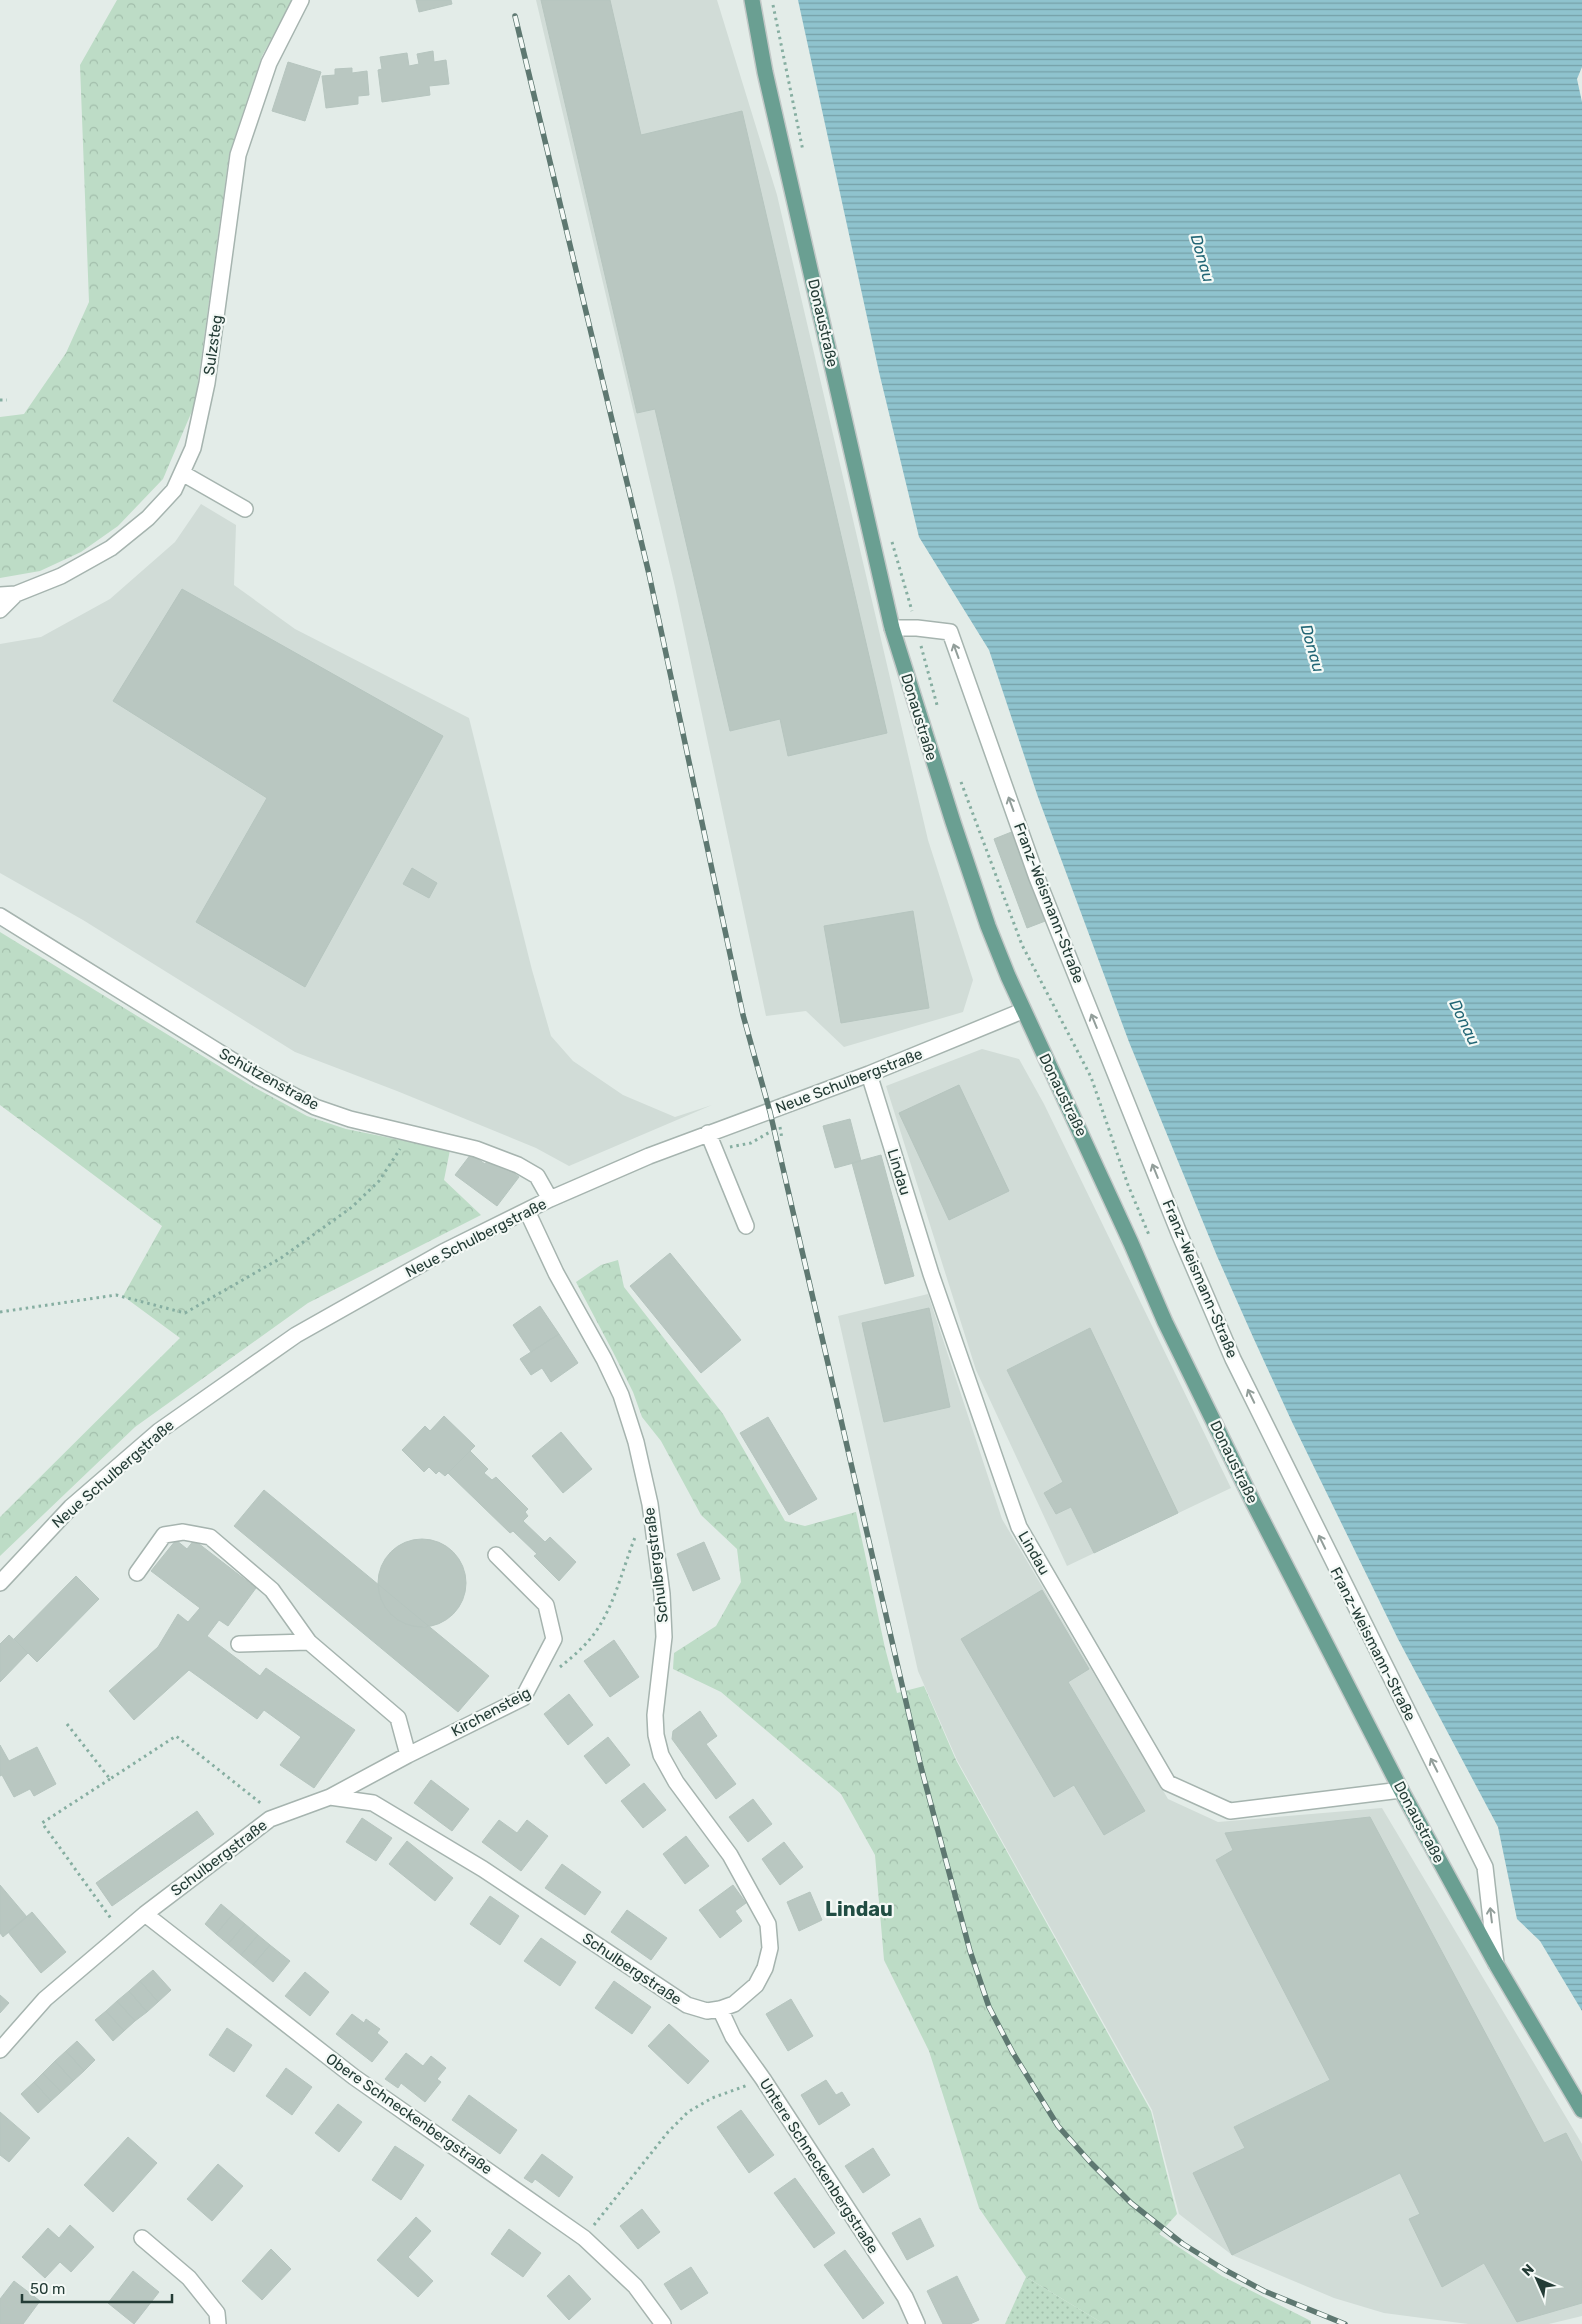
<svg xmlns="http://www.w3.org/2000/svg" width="1582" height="2324" font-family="Rubik,sans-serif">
<defs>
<pattern id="grass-dots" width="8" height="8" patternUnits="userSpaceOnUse" patternTransform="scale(1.25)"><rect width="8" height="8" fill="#bddcc6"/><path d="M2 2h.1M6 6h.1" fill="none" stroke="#a2beab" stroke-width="1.8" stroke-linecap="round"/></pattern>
<pattern id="forest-crowns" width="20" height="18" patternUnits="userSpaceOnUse" patternTransform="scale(1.25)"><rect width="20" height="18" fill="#bddcc6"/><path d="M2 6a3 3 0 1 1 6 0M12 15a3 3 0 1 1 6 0" fill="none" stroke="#a2beab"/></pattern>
<pattern id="water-rules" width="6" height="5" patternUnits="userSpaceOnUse" patternTransform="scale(1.25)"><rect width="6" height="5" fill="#8fc3ce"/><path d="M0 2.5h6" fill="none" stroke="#75a0a8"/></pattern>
</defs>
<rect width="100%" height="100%" fill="#e3ece8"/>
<path fill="#d1dcd7" d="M536 0H717L777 195 928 840 973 980 963 1012 844 1047 806 1011 766 1016 675 587Z
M201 504 236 525 234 585 295 629 469 718 532 970 551 1036 573 1061 623 1095 675 1117 712 1105 569 1166 536 1148 397 1091 295 1052 83 920 0 873V644L41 637 110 599 175 542Z
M982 1049 1019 1059 1044 1104 1231 1488 1067 1566 976 1370 886 1086Z
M928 1294 1002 1519 1168 1799 1218 1822 1382 1808 1582 2144V2316L1549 2324H1468L1384 2313 1334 2298 1232 2255 1179 2214 1152 2110 957 1760 918 1671 838 1316Z"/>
<path fill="url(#grass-dots)" d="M1026 2277 1104 2324H1005Z"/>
<path fill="url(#forest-crowns)" d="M117 0H293L262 56 229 155 195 404 163 479 118 526 81 552 40 571 0 578V417L24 414 66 353 89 302 80 65Z
M0 932 250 1085 307 1116 346 1129 450 1150 444 1180 481 1215 308 1303 135 1427 0 1556V1517L180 1338 123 1296 162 1226 0 1105Z
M618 1260 624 1287 723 1414 785 1521 805 1526 856 1512 885 1648 897 1693 924 1686 956 1760 1151 2111 1177 2214 1159 2234 1222 2276 1311 2321V2324H1104L1026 2277 979 2208 929 2051 884 1960 875 1855 841 1794 721 1692 673 1669 674 1653 716 1626 741 1582 737 1549 701 1515 661 1441 642 1417 633 1392 613 1352 576 1282 601 1265Z"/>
<path fill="url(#water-rules)" d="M798 0H1582V67L1577 79 1582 102V2011L1540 1941 1517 1919 1498 1827 1398 1639 1292 1422 1253 1337 1217 1256 1129 1042 1038 797 989 650 919 537 879 372Z"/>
<path fill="#b9c7c1" stroke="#b6c5bf" d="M416 0H451L452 4 419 12Z
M541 0H610L641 135 742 111 887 733 788 756 780 719 730 731 655 409 637 413Z
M433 51 434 62 446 60 449 84 429 86 430 95 382 102 378 70 382 69 380 57 407 53 409 66 419 64 417 54Z
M288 62 321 72 305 121 272 111Z
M352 68V73L367 71 369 95 358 96V104L326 108 322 76 335 75V69Z
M182 589 443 736 305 987 196 922 267 798 113 701Z
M1014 831 1048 920 1027 928 994 839Z
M412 868 437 883 429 898 403 884Z
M913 911 929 1008 841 1023 824 926Z
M959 1085 1009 1191 949 1220 899 1113Z
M850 1119 861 1161 835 1168 823 1126Z
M471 1154 485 1164 491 1156 519 1177 497 1206 455 1175Z
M881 1155 914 1276 885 1284 852 1163Z
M670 1253 741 1340 701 1373 630 1286Z
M540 1306 559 1334 531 1352 513 1325Z
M929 1308 950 1407 884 1422 862 1323Z
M1090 1328 1178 1513 1094 1553 1071 1507 1056 1514 1044 1493 1063 1482 1007 1370Z
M559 1334 578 1363 551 1382 542 1368 531 1375 520 1359Z
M444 1416 475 1446 445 1476 439 1471 436 1474 429 1467 424 1472 402 1450 425 1426 430 1431Z
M768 1417 817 1499 789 1515 740 1433Z
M561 1432 592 1469 563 1493 532 1456Z
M470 1451 488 1469 484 1473 492 1480 496 1477 528 1509 525 1512 528 1516 523 1521 545 1542 550 1537 576 1562 559 1581 534 1556 537 1554 513 1531 510 1533 448 1473Z
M264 1490 489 1676 458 1712 234 1526Z
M378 1583a44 44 0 1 1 88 0a44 44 0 1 1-88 0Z
M176 1540 187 1549 194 1540 256 1588 228 1626 219 1620 207 1636 260 1676 266 1668 355 1730 314 1788 280 1765 301 1737 264 1710 257 1719 189 1670 134 1720 109 1691 158 1647 178 1614 188 1622 200 1608 151 1571Z
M704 1542 720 1579 693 1591 677 1554Z
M76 1576 99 1599 37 1662 14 1639Z
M1042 1590 1089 1669 1068 1682 1145 1811 1104 1835 1074 1785 1054 1797 961 1639Z
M9 1635 28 1653 0 1682V1644Z
M614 1640 639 1677 610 1697 584 1661Z
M569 1694 593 1725 568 1745 544 1714Z
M700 1711 717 1736 706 1744 736 1784 716 1799 672 1739 673 1731Z
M608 1737 630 1765 606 1784 584 1756Z
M0 1745 9 1761 37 1747 56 1784 34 1796 30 1789 14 1797 2 1775 0 1776Z
M431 1780 469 1809 452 1831 414 1803Z
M644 1783 666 1810 643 1828 621 1801Z
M753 1799 772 1824 748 1842 729 1817Z
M197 1811 214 1834 112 1906 96 1883Z
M1370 1817 1544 2143 1566 2133 1582 2163V2303L1517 2322 1484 2263 1442 2287 1409 2219 1420 2214 1400 2173 1232 2255 1193 2173 1245 2148 1234 2127 1330 2080 1216 1860 1233 1850 1225 1833Z
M362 1818 392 1838 376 1861 346 1842Z
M499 1820 517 1833 527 1820 548 1836 521 1871 482 1842Z
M686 1836 709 1866 685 1884 663 1854Z
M407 1841 453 1878 435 1901 389 1864Z
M784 1842 803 1867 780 1885 762 1859Z
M562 1864 601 1892 585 1915 545 1888Z
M0 1885 27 1917 3 1937 0 1933Z
M733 1885 746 1903 735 1911 742 1921 720 1938 699 1910Z
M810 1892 822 1920 799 1931 787 1902Z
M490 1896 519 1916 500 1945 470 1924Z
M221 1904 233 1914 216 1934 205 1924Z
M627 1910 667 1938 651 1960 611 1932Z
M32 1912 66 1952 41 1973 8 1932Z
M233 1914 245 1924 228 1944 216 1934Z
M245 1924 258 1935 241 1955 228 1944Z
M258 1935 270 1945 253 1965 241 1955Z
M541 1938 576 1962 560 1986 524 1961Z
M270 1945 290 1961 273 1982 253 1965Z
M153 1970 171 1990 158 2002 140 1981Z
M305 1972 329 1992 310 2016 285 1996Z
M140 1981 158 2002 147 2012 129 1991Z
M614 1981 651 2007 632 2034 595 2008Z
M129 1991 147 2012 135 2021 117 2001Z
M0 1995 9 2003 0 2013Z
M791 1999 813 2036 788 2051 766 2014Z
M117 2001 135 2021 124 2031 106 2011Z
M106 2011 124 2031 113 2041 95 2020Z
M352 2014 364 2023 366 2019 380 2029 377 2033 388 2042 372 2062 336 2034Z
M669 2024 709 2061 688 2084 648 2046Z
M227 2028 252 2045 234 2072 209 2055Z
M77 2041 95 2060 84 2071 66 2051Z
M66 2051 84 2071 73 2081 55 2061Z
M406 2053 423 2066 431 2056 446 2068 437 2079 441 2082 425 2102 401 2083 398 2088 385 2079Z
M55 2061 73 2081 61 2092 43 2073Z
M286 2068 312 2087 292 2115 266 2096Z
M43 2073 61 2092 51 2101 34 2082Z
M826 2080 836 2095 842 2092 850 2105 819 2125 801 2095Z
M34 2082 51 2101 38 2113 21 2094Z
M469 2095 517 2130 500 2154 452 2120Z
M338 2104 362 2122 339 2152 315 2133Z
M741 2110 774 2155 749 2173 717 2127Z
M0 2112 30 2138 9 2162 0 2155Z
M128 2137 157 2163 113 2212 84 2185Z
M395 2146 424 2165 401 2200 372 2180Z
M873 2148 890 2175 863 2193 845 2166Z
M542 2154 573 2177 559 2197 535 2179 532 2183 524 2178Z
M218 2164 243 2186 212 2221 187 2199Z
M795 2178 835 2233 814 2248 774 2193Z
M642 2209 660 2232 638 2249 620 2226Z
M416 2217 431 2231 408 2257 433 2281 418 2297 377 2260Z
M920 2218 934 2246 907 2260 892 2233Z
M70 2225 94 2247 71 2272 60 2262 45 2278 22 2257 48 2228 59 2238Z
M509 2229 541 2253 523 2277 491 2254Z
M271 2249 291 2269 262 2300 242 2281Z
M845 2250 884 2303 863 2319 824 2265Z
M691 2267 708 2293 681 2310 664 2284Z
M133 2271 159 2292 134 2324 108 2303Z
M569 2275 591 2299 569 2320 547 2296Z
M957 2276 979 2320 970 2324H943L927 2291Z
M14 2281 40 2301 23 2324H0V2299Z"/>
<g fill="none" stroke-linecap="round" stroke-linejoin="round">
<defs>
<path id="minor" d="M182 473 245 509
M0 595 16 594 61 576 111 548 148 518 174 490 193 448 207 383 238 155 269 63 301 0
M0 610 16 594
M892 628H917L950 632 1037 878 1179 1233 1233 1359 1485 1867 1496 1964
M0 916 259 1077 315 1107 350 1119 476 1149 518 1165 537 1176 550 1199
M869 1074 931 1274 1019 1527 1168 1783 1230 1811 1401 1790
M708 1133 746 1226
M137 1573 164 1535 183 1532 210 1537 272 1590 309 1642
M0 1583 71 1507 159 1431 296 1335 443 1252 550 1199 649 1156 869 1074 1022 1011
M239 1644 309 1642 398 1718 408 1755
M330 1797 408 1755 523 1698 554 1639 546 1605 496 1555
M145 1914 354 2077 584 2238 635 2286 663 2324
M720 2009 733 2037 763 2079 905 2297 917 2324
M0 2050 45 1999 145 1914 270 1819 330 1797 373 1803 483 1869 687 2005 707 2011 720 2009 734 2004 756 1985 765 1968 770 1948 768 1924 730 1855 676 1782 661 1755 656 1735 655 1715 664 1637 662 1594 650 1504 636 1442 621 1395 604 1359 556 1273 527 1211
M142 2238 189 2278 217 2313 218 2324"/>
<path id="major" d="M752 0 765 72 892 628 953 822 988 926 1008 976 1131 1243 1165 1322 1254 1504 1401 1790 1496 1964 1582 2110"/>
</defs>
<use href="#minor" stroke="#a6b4af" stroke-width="18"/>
<use href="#major" stroke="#c2c8c7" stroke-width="18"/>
<path stroke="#86aea1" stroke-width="3" stroke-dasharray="2.5 4" stroke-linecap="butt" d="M773 5 803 151
M0 400H7
M892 542 912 611
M921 646 937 705
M961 782 1022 945 1091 1077 1128 1185 1149 1235
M780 1127 782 1139
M730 1147 751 1143 775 1129
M0 1312 116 1295 185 1313 281 1258 352 1207 379 1181 400 1149
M560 1667C575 1655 590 1642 600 1625 617 1597 624 1564 636 1535
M67 1724 110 1779 176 1736 263 1805
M110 1779 42 1823 112 1920
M594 2225 668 2132 688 2112 712 2098 748 2085"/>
<use href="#minor" stroke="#fff" stroke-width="15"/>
<use href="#major" stroke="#6a9f92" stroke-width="15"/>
<defs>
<path id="rail" d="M515 16 649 574 743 1015 770 1112 921 1767 970 1951 989 2007 1013 2053 1058 2126 1091 2163 1131 2203 1183 2244 1225 2270 1264 2291 1345 2324"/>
</defs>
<use href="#rail" stroke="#5e7871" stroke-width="5.5"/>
<use href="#rail" stroke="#f4f9f6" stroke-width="4" stroke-dasharray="11" stroke-linecap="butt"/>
</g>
<defs><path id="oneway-shaft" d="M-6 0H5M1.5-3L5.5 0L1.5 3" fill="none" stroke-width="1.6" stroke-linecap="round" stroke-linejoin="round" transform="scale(1.25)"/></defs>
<g stroke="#929e9a">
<use href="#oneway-shaft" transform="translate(956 651) rotate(-110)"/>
<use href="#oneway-shaft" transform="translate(1011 804) rotate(-110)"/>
<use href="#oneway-shaft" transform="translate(1094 1021) rotate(-112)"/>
<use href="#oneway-shaft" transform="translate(1155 1171) rotate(-112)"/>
<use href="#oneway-shaft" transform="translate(1251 1396) rotate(-116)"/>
<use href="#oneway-shaft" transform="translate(1322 1542) rotate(-116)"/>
<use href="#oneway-shaft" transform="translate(1434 1765) rotate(-117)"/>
<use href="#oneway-shaft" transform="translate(1491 1915) rotate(-97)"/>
</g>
<g text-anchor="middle" stroke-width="4.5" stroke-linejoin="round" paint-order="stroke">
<g font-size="15" fill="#243c36" stroke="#f4f9f6">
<text transform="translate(823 323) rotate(77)" y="5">Donaustraße</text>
<text transform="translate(213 345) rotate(-82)" y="5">Sulzsteg</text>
<text transform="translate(919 717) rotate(73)" y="5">Donaustraße</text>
<text transform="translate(1049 903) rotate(69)" y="5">Franz-Weismann-Straße</text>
<text transform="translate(269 1079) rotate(29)" y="5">Schützenstraße</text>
<text transform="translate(849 1081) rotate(-21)" y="5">Neue Schulbergstraße</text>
<text transform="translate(1063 1095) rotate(64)" y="5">Donaustraße</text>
<text transform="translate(899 1172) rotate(73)" y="5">Lindau</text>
<text transform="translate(476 1238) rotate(-27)" y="5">Neue Schulbergstraße</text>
<text transform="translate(1200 1279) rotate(67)" y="5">Franz-Weismann-Straße</text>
<text transform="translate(1234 1462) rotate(64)" y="5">Donaustraße</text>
<text transform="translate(113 1474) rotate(-41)" y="5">Neue Schulbergstraße</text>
<text transform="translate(1034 1553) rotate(60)" y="5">Lindau</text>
<text transform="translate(656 1565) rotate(-97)" y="5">Schulbergstraße</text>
<text transform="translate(1373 1644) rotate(63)" y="5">Franz-Weismann-Straße</text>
<text transform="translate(491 1712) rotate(-28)" y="5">Kirchensteig</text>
<text transform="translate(1419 1822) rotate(62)" y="5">Donaustraße</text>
<text transform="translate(219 1858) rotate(-37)" y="5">Schulbergstraße</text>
<text transform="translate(632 1969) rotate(34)" y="5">Schulbergstraße</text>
<text transform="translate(409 2114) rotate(35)" y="5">Obere Schneckenbergstraße</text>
<text transform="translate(819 2166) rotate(57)" y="5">Untere Schneckenbergstraße</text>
</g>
<g font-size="16" font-style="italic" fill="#216675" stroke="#f4f9f6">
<text transform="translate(1203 258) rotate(74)" y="6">Donau</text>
<text transform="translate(1313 648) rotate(74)" y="6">Donau</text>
<text transform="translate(1465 1022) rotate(64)" y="6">Donau</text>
</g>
<g font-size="20" font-weight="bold" fill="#214d43" stroke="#f4f9f6">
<text x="859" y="1916">Lindau</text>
</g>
</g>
<g transform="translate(1537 2279) rotate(315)" stroke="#f4f9f6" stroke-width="4" paint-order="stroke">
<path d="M0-4L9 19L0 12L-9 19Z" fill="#243c36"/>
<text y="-8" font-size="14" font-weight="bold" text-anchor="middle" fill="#243c36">N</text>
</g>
<path d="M22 2294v8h150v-8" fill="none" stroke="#243c36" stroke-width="2.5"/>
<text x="30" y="2294" font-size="15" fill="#243c36" stroke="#f4f9f6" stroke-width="4" paint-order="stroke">50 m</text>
</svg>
